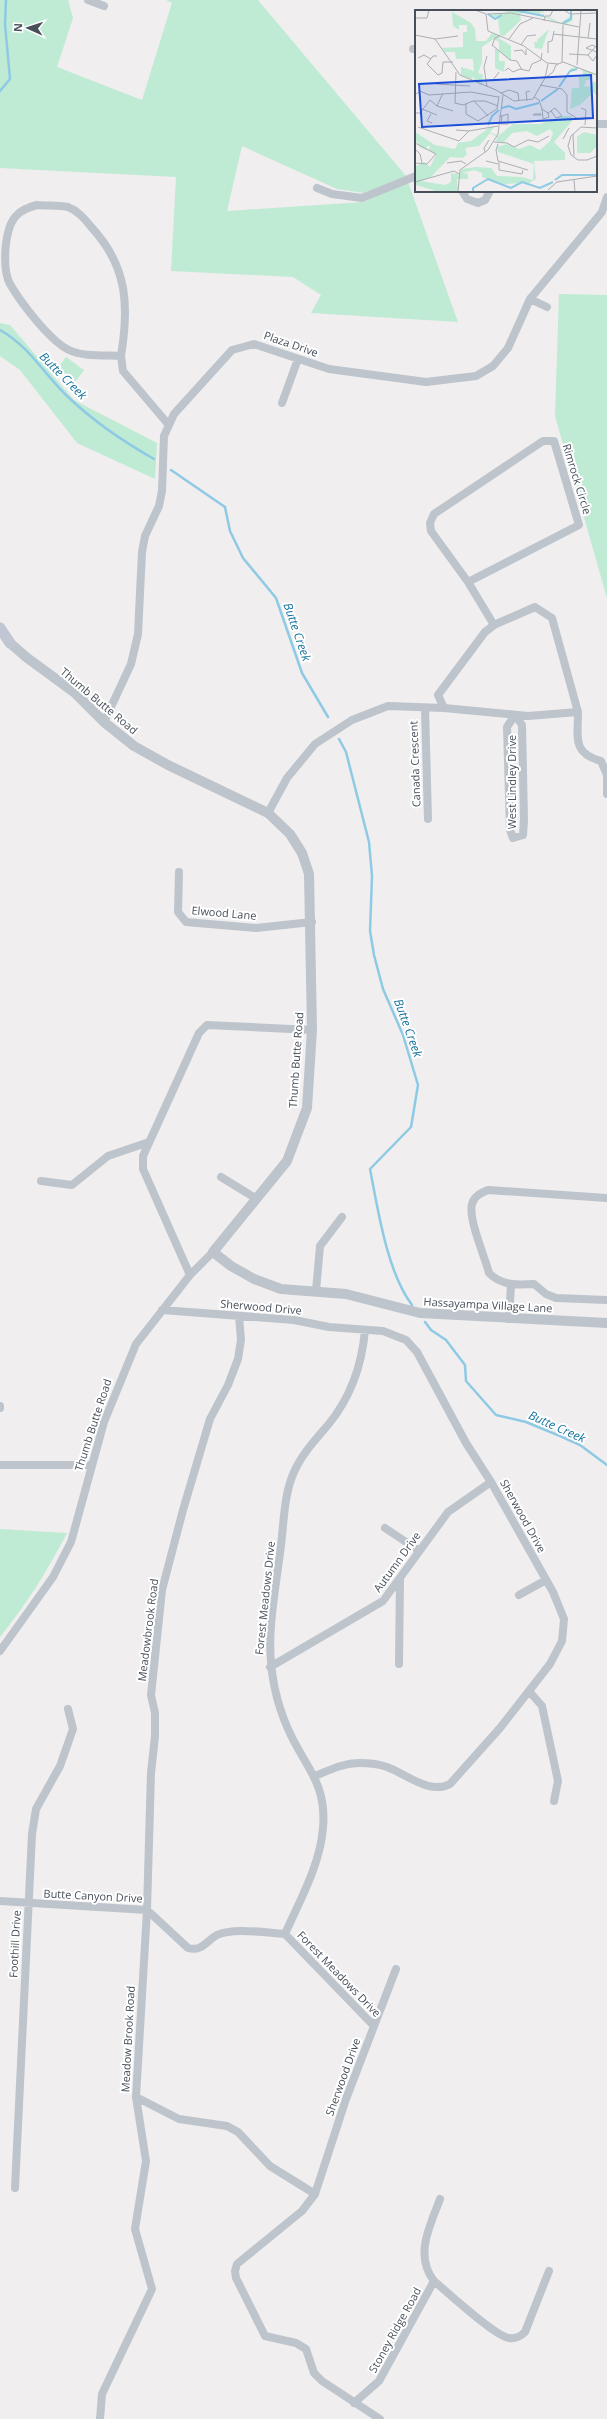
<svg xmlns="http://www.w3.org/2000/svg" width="607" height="2419" font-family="'Open Sans',sans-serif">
<rect width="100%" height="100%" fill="#f0eeee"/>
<path fill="#bfebd4" d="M0 0H68L73 18 57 67 142 100 172 3 166 0H258L406 176 364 193 337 189 242 146 227 211 364 202 408 182 458 322 311 313 321 295 293 277 171 271 176 177 0 168Z
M559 294 607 295V598L555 416Z
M0 323 10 325 74 400 157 443 155 479 77 443 20 370 0 356Z
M66 357 84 370 76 381 58 368Z
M0 1529 67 1533C48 1570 26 1605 0 1637Z"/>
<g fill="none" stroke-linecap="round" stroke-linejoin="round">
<path stroke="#8fcae5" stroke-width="2.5" d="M0 91 10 79 5 24 6 0
M0 330C28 345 45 375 67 396 92 420 124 442 154 459
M171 470 225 507 230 531 243 558 276 598 302 673 328 717
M339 739 346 752 369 842 372 876 370 931 374 955 383 989 403 1035 418 1085 411 1127 370 1169C378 1210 387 1272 412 1305
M425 1322 431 1330 446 1340 465 1365 466 1381 496 1415 526 1422 560 1436 580 1445 607 1465"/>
<path stroke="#bdc4cc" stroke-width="8" d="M88 0 104 6
M413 49H416
M596 124H607
M317 188 332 194 362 198 416 176
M462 191 467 199 478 203 485 200 490 191
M37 205C47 206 58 205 68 207 79 211 86 221 93 229 128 268 129 307 121 356 104 355 84 357 69 350 50 341 21 303 10 284 2 269 4 229 16 216 21 210 29 207 37 205Z
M530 299 547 307
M121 356 123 371 168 424
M282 403 298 359
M468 582 579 525 554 441H543L434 514 430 523 431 531 468 582 494 625
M425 708 428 819
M578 712C578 738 572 753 601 761L607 775V794
M515 715 522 725 524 820 523 835 513 838 510 830 507 727Z
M104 722 131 664 138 634 142 552 145 536 159 506 162 491 164 436 174 414 232 350 254 344 329 369 426 382 476 376 493 366 508 348 530 299 602 212 607 197
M268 813 287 778 315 744 352 720 388 706 444 708 438 695 485 632 494 625 535 607 552 618 578 712 528 716 444 708
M179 872 178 912 186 922 256 928 312 922
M221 1177 257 1199
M41 1181 72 1185 108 1156 149 1142
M607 1198 488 1190C481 1193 474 1196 472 1204 468 1219 485 1257 489 1273 502 1286 517 1285 534 1284L546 1294 556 1298 607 1300
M190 1275 143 1169V1156L199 1033 207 1025 312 1030
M316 1291 320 1246 342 1217
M162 1310 294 1320 329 1327 383 1331 406 1340 417 1352 466 1443 491 1482 553 1592 564 1619 562 1641 550 1664 500 1728 450 1784C430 1795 406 1774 387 1767 379 1764 367 1763 359 1763 343 1763 330 1770 315 1776
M509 1319 511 1285
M0 1406V1408
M0 1465H92
M385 1528 418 1550
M519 1595 546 1580
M0 1651 53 1577 71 1542 104 1422 136 1344 190 1275 213 1252
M399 1664 400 1579
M270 1667 383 1601 448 1512 491 1482
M529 1691 542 1706 558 1781 554 1801
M0 1901 147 1910 188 1948C202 1952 206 1941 217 1935 233 1927 267 1933 285 1934
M285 1934C300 1900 320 1865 323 1828 327 1782 304 1766 288 1729 273 1695 268 1662 271 1625 273 1598 278 1571 281 1545 284 1521 284 1494 294 1472 302 1454 316 1439 328 1425 351 1397 362 1365 365 1330
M285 1934 374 2026
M136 2097 179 2119 227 2126 238 2132 270 2166 315 2194 302 2211 237 2264 235 2271 236 2278 265 2336 296 2343 306 2349 314 2373 322 2381 380 2419
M15 2188 32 1834 36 1809 60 1766 73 1729 68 1709
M315 2194 346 2099 396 1969
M440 2199C430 2226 414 2255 434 2281 447 2292 496 2337 509 2338 516 2339 520 2337 525 2332L549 2271
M354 2403 379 2381 434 2281
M100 2419 102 2394 152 2289 135 2229 146 2161 136 2097 147 1910 151 1773 155 1736V1713L151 1695 162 1590 183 1510 210 1419 228 1385 238 1359 241 1340 239 1316"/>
<path stroke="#bdc4cc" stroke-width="10" d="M10 643 26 657 75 693 104 722 134 746 168 765 268 813 290 834 302 853 309 874 312 1030 307 1108 287 1161 213 1252 231 1266 254 1279 281 1289 346 1294 420 1313 607 1323"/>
<path stroke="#c0c7d3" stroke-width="11" d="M0 628 10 643"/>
</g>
<g text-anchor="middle" stroke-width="4" stroke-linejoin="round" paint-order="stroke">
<g font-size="11" fill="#474f5a" stroke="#fff">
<text transform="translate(291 344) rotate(19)" y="4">Plaza Drive</text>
<text transform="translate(577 479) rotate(73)" y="4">Rimrock Circle</text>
<text transform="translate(99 701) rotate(40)" y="4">Thumb Butte Road</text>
<text transform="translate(415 764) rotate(-92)" y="4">Canada Crescent</text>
<text transform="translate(512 782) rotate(-90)" y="4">West Lindley Drive</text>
<text transform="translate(224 913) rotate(5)" y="4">Elwood Lane</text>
<text transform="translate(296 1060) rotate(-86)" y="4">Thumb Butte Road</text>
<text transform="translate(488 1305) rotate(3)" y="4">Hassayampa Village Lane</text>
<text transform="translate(261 1307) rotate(5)" y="4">Sherwood Drive</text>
<text transform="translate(93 1425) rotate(-72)" y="4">Thumb Butte Road</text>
<text transform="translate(523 1516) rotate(61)" y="4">Sherwood Drive</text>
<text transform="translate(397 1562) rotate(-54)" y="4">Autumn Drive</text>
<text transform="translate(265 1598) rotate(-84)" y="4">Forest Meadows Drive</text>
<text transform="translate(148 1630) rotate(-83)" y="4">Meadowbrook Road</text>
<text transform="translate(93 1896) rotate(3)" y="4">Butte Canyon Drive</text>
<text transform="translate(15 1944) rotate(-87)" y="4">Foothill Drive</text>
<text transform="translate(339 1974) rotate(46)" y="4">Forest Meadows Drive</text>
<text transform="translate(128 2039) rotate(-87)" y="4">Meadow Brook Road</text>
<text transform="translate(343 2077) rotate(-70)" y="4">Sherwood Drive</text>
<text transform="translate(395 2330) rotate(-61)" y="4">Stoney Ridge Road</text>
</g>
<g font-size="12" font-style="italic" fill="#17749d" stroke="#fff">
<text transform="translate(63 376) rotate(45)" y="4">Butte Creek</text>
<text transform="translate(297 632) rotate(71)" y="4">Butte Creek</text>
<text transform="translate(408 1028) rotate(70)" y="4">Butte Creek</text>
<text transform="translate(557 1427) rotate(24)" y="4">Butte Creek</text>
</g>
</g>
<g transform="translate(415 10)">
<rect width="182" height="182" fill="#f0eeee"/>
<path d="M92 0H126L130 4 125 2V5L136 8 146 13 158 4 157 11 149 15 116 2 105 4 90 2ZM37 2 56 13 60 19 61 31H71L77 23 85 26 82 27 96 36V51L84 41V32L79 29 67 37V52L63 63 68 65 67 76 59 71V66L56 69 46 65V57L59 61 58 49H41L40 42H30L27 38 48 37V22H52V15H44V20L38 16ZM91 3 105 5 106 10 89 26 85 25 83 9 74 5ZM134 19 127 39 120 38 119 32H123L122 30ZM80 38 84 41V51H90L89 62 80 58ZM162 57 178 63 177 70H171L169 76 176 77 178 72H182V87L179 82 165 95 155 99 157 78H164V65H168V61L165 58 155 62 143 78 156 58ZM148 106H157V111L139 132 150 143V150L119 151 121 169 114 173 88 174 67 167V163L59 160 48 163 53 164V169H42L43 182H24L1 175V156L9 152 15 157 21 145 14 140 15 136H12L11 140 5 137 0 129V122L20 135 40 139 43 133 56 131 75 117H79L75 122 83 126 98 114H125ZM135 119 138 123 135 131 125 140 115 135 104 139 92 134 82 137 83 142 119 154 118 170 107 167 82 166 76 158 61 157 47 159 43 167V164L36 163V172L30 175 6 171 16 167 35 147 48 148 52 144 50 138 64 136 75 123 82 127 81 131 88 133 97 123 112 121 122 126ZM169 122 182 125V136L175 143H162V127Z" fill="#bfebd4" fill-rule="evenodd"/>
<path fill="none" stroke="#8fcae5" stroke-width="2" d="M99 0 129 6M73 4 80 9 87 5M148 13 156 9V0M144 77 155 61 162 59M126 91 143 79M87 98 94 96 101 99 124 93M73 115 77 106 84 100M140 170 147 165H181M58 182V178L73 169 96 178 107 172 125 178 138 172"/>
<path fill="none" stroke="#acaeb3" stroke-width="1" d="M60 0 71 4 73 21 109 36 132 53 143 54M149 0 155 4 182 3M72 4 96 3 164 17M0 8H12L14 0M129 11 130 6H135L138 0M138 24 182 29M0 25 20 29 45 65 81 80 99 91 118 89 130 68 133 54M173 28 175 13M20 29 43 26M94 29 105 14 118 8M77 35 95 50 102 51 107 60M106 35 112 26 121 25M77 36 80 28 85 26M182 37 177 35 171 38 182 42M99 41 107 40 111 45V39M133 43V32L137 31 139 21M154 44 173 45M173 45 178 51 182 45M173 45 181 36M72 46 69 57 72 77M3 48 9 45 16 49M147 52 148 15M12 54 23 65 27 63 28 52H38M12 54 18 46H22M162 55 166 0M90 61 93 58 98 62 105 59 114 61 117 54 126 50 127 43M130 68 138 62 141 55 148 52 182 65M72 70H78L84 62M21 74 55 76M125 75 147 79 152 85V102L163 109H169M86 83 94 80 103 83 104 91M0 85 5 81 14 85 56 82 83 87M119 87 124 90 127 99 133 103 134 107 128 109 127 99M59 91 73 106M112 91 111 82 115 81M40 93 48 95 58 91H70L83 96M40 93 41 62M51 94V104L63 111 82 99 84 86M22 96 38 101M166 98 171 100 170 115M7 99 22 105M0 103H5L15 90 22 96 28 83M133 103 140 98 147 106 141 108 136 101M16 104 12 111 17 113M126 104V105H118L119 104ZM84 106H87L86 114H93V104L87 106M3 117 44 131 54 121 83 116M182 118 166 117 156 126 153 136 156 145 163 150H172L182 146M41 120 54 121M158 124 159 146M148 129 154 118M79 132 92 133 99 137 113 130 123 132 134 126M0 133 21 144 12 154 0 153M83 134 81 140 83 151 113 160M0 139 5 144 7 153M70 142 69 138 74 130M71 151 83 154M84 152V160L107 164 108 160M32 153 46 151 51 154M159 170 160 182M0 172 39 161 44 164M133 180 142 172 182 166M43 182 45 160 73 140 83 124 88 85"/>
<path fill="#1d4ed8" fill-opacity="0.15" stroke="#1d4ed8" stroke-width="2" d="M176 65 178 108 7 117 4 74Z"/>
<rect width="182" height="182" fill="none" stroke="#474f5a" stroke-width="2"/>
</g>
<g transform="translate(28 28) rotate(273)" stroke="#ffffff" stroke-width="3" paint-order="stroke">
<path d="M0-3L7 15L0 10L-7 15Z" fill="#474f5a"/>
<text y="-6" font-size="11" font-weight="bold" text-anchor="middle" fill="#474f5a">N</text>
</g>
</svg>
